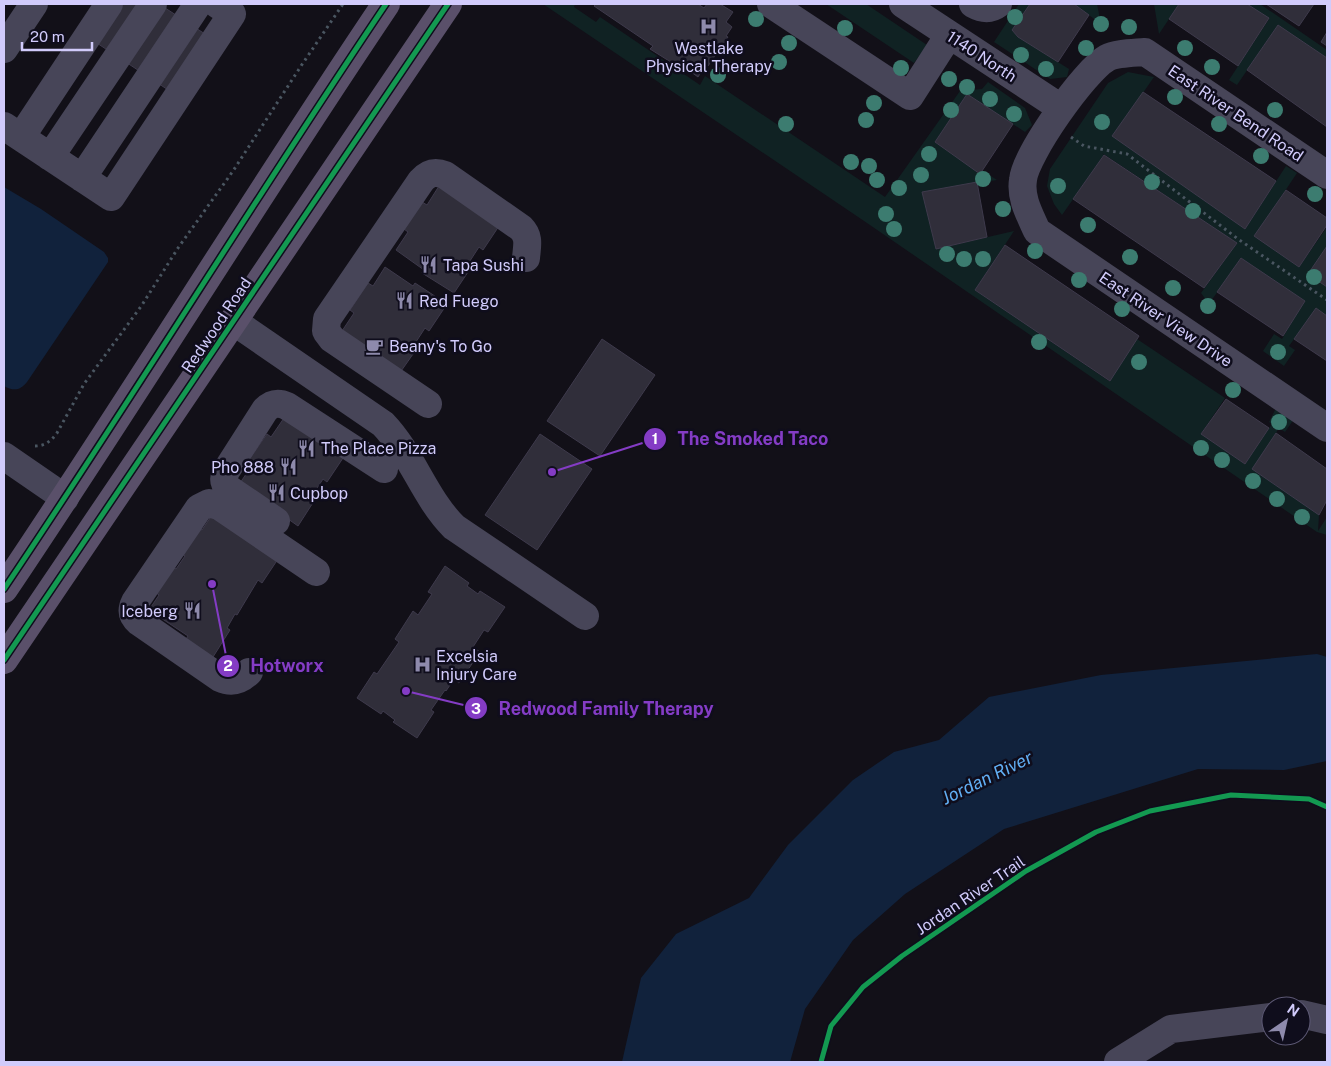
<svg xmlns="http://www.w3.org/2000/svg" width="1331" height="1066" font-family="'Public Sans',sans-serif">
<rect width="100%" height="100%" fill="#121018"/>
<path fill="#102223" d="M543 4H575L574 7 596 22 600 17 700 85 705 76 885 197 960 91 982 89 988 82 1025 108 1032 125 1025 132 967 94 935 142 980 174 983 171 997 180 923 192 936 249 1014 231 975 290 1109 381 1137 339 1225 398 1201 434 1245 464 1272 424 1269 422 1276 408 1294 419 1285 432 1279 428 1253 469 1319 515 1318 531 1327 517V535L1317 532 867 223Z
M826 4H866L927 45 914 63Z
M1019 4H1030L1013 30 1018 37 1069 69 1067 77 1050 79 994 42Z
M1074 4H1097L1101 24Z
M1154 4H1179L1159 34Z
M1247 4H1260L1327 50V58L1278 25 1237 85 1229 80 1269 19Z
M1128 72 1154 77 1113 136 1245 229 1286 166 1297 173 1255 236 1299 267 1327 227V246L1309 274 1327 287V316L1316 309 1289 346 1295 350 1284 366 1263 351 1274 334 1282 339 1304 301 1241 258 1209 304 1201 293 1237 243 1102 153 1104 155 1062 215 1054 204 1047 186 1050 169 1108 83Z"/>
<path fill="#11223c" d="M4 187 41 209 104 252 108 258V262L27 382C20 391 13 391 4 386Z
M1317 654 1327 657V761L1284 770 1198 769 1004 829 905 894 853 940 805 1009 790 1062H622L641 978 676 934 749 898 788 845 853 780 894 752 939 740 989 697 1101 675Z"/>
<path fill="#302e3a" stroke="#3e3a4c" d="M94 4H159L225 47 188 103 77 30Z
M596 4H698L704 8 707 4H720L733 12 726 22 732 27 726 36 728 37 708 66 706 64 698 77 676 61 674 64 650 49 653 46 594 6Z
M1030 4H1074L1089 15 1058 62 1018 37 1012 30Z
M1179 4H1247L1269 18 1238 66 1169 19Z
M1266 4H1314L1299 26Z
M1278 25 1327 58V127L1247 70Z
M1327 32V46L1321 42Z
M1143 92 1276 181 1245 229 1112 136Z
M967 94 1013 124 980 174 935 142Z
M1104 155 1237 243 1204 288 1073 199Z
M977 182 987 237 936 249 922 192Z
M439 186 501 223 483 250 479 247 468 264 472 266 454 293 422 273 424 270 396 250 408 232 404 229 422 202 427 205Z
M1286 190 1327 218V225L1299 267 1254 236Z
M1005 245 1139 336 1110 381 975 290Z
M1327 246V287L1308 274Z
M1241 258 1305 301 1283 336 1217 292Z
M385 267 413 286 415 283 447 304 429 331 425 328 414 345 418 347 399 374 342 331 354 313 350 310 368 283 373 286Z
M1316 308 1327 316V361L1294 339Z
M602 339 655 375 600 456 547 421Z
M1226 399 1269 428 1245 464 1201 434Z
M284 418 345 455 327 482 323 479 312 496 316 498 298 526 267 504 240 483 253 464 248 461 267 434 271 437Z
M1276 433 1327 469V500L1319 515 1252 469Z
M540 434 592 469 537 550 485 515Z
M212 515 280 556 262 583 258 580 237 615 235 614 227 628 230 630 213 657 186 639 188 636 149 610 159 595 155 592 171 566 176 569 185 556 180 553 197 527 202 530Z
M445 566 469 583 467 586 478 594 480 591 505 607 488 632 484 630 473 647 480 652 459 683 454 679 446 691 445 690 431 710 434 712 417 738 393 722 395 720 383 711 381 714 357 698 374 672 377 674 399 642 395 639 413 611 418 615 432 594 428 592Z"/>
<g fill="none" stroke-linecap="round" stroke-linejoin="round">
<path stroke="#4a5661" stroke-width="3" stroke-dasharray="2.5 4" stroke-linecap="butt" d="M1071 137 1084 146 1127 154 1238 239 1327 300
M35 446C45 446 51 441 57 433L84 384 142 305 178 248 233 171 301 66 343 4"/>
<path stroke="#474558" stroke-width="28" d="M771 4 910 96 949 35
M903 4 1061 108
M973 4C982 9 990 10 998 4
M4 49 34 4
M4 126 111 197 232 14 217 4
M21 137 109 4
M50 157 153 4
M1327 175 1145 52C1135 53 1116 53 1107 58 1085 70 1025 155 1023 180 1020 198 1030 215 1037 231L1327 428
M82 178 198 4
M233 321 383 424C412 454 424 497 454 527L585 616
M428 404 332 339 326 331 327 319 421 181C428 173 435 171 445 175L521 228C530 237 527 246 526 258
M4 456 65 498
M276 521 229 489C223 483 223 478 226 471L265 410C272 403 278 402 287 406L384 469
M249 672C240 681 231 683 220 678L139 622C132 616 131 610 135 602L199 508 209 503 219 506 316 572
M1301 1014 1327 1020
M1118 1062 1171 1029 1271 1017"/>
<path stroke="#5a506a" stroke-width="28" d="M4 589C134 396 256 197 386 4
M4 660 448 4"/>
<defs>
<path id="cycleway" d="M4 589C134 396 256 197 386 4
M4 660 448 4
M821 1062 831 1026 863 987 902 956 1026 871 1096 832 1150 811 1231 795 1309 799 1327 807"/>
</defs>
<use href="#cycleway" stroke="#0f0d1c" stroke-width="8"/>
<use href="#cycleway" stroke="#139951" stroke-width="5"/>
</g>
<g fill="#3c7c70">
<circle cx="1015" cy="17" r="8"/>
<circle cx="756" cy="19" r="8"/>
<circle cx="1101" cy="24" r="8"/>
<circle cx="1129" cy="27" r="8"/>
<circle cx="845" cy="28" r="8"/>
<circle cx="789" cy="43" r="8"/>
<circle cx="1086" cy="48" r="8"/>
<circle cx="1185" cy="48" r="8"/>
<circle cx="1021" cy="55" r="8"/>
<circle cx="779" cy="62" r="8"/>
<circle cx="1212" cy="67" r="8"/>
<circle cx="901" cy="68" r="8"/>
<circle cx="1046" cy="69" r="8"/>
<circle cx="718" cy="75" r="8"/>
<circle cx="949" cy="79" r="8"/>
<circle cx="967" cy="87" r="8"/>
<circle cx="1175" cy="97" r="8"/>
<circle cx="990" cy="99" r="8"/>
<circle cx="874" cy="103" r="8"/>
<circle cx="951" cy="110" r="8"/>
<circle cx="1275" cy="110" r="8"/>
<circle cx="1014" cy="114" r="8"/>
<circle cx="866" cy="120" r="8"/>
<circle cx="1102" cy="122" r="8"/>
<circle cx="786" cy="124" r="8"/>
<circle cx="1219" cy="124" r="8"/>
<circle cx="929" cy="154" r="8"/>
<circle cx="1261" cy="156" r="8"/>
<circle cx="851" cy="162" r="8"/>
<circle cx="869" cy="166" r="8"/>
<circle cx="921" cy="175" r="8"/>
<circle cx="983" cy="179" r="8"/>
<circle cx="877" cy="180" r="8"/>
<circle cx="1152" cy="182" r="8"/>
<circle cx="1058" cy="186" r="8"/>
<circle cx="899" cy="188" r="8"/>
<circle cx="1315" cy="194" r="8"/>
<circle cx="1003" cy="209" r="8"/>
<circle cx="1193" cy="211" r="8"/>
<circle cx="886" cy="214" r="8"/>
<circle cx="1088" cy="225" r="8"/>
<circle cx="894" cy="229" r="8"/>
<circle cx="1035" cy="251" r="8"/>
<circle cx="947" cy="254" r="8"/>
<circle cx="1130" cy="257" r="8"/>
<circle cx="964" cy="259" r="8"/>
<circle cx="983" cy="259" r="8"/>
<circle cx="1314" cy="277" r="8"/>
<circle cx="1079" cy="280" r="8"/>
<circle cx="1173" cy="288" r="8"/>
<circle cx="1208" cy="306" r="8"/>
<circle cx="1122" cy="309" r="8"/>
<circle cx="1039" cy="342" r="8"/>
<circle cx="1278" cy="352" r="8"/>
<circle cx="1139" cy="362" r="8"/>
<circle cx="1233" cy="390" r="8"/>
<circle cx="1279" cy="422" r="8"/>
<circle cx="1201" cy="448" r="8"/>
<circle cx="1222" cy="460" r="8"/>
<circle cx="1253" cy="481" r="8"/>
<circle cx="1277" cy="499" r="8"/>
<circle cx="1302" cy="517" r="8"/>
</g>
<defs>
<symbol id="hospital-bare" viewBox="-9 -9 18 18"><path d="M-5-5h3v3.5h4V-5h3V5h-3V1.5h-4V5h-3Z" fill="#8e8aac" stroke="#0f0d1c" stroke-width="2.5" paint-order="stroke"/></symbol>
<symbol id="restaurant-bare" viewBox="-9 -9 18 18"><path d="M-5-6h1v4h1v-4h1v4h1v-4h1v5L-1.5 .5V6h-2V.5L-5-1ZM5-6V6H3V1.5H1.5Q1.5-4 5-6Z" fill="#8e8aac" stroke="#0f0d1c" stroke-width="2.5" paint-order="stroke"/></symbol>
<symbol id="cafe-bare" viewBox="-9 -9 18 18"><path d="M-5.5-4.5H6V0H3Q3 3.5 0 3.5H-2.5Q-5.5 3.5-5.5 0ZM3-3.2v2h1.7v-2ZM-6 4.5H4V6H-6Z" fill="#8e8aac" stroke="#0f0d1c" stroke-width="2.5" paint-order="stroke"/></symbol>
</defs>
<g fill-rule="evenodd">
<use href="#hospital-bare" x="696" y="14" width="25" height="25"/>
<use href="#restaurant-bare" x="416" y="252" width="25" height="25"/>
<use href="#restaurant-bare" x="392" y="288" width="25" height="25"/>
<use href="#cafe-bare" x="362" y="334" width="25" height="25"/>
<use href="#restaurant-bare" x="294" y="436" width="25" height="25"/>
<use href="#restaurant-bare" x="276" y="454" width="25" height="25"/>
<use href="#restaurant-bare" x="264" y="480" width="25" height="25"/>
<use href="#restaurant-bare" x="180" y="598" width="25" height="25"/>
<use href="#hospital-bare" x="410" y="652" width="25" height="25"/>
</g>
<g text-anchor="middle" stroke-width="5" stroke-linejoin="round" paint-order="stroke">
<g font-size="16" fill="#d1cbfb" stroke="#0f0d1c" text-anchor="start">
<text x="709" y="54" text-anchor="middle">Westlake<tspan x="709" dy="18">Physical Therapy</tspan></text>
<text x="443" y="271">Tapa Sushi</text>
<text x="419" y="307">Red Fuego</text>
<text x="389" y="352">Beany's To Go</text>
<text x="321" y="454">The Place Pizza</text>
<text x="274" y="473" text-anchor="end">Pho 888</text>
<text x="290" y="499">Cupbop</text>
<text x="178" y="617" text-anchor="end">Iceberg</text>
<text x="436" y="662">Excelsia<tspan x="436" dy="18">Injury Care</tspan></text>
</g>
<g font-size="16" fill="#d1cbfb" stroke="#0f0d1c">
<text transform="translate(982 56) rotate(33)" y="6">1140 North</text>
<text transform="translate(1236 113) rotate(34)" y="6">East River Bend Road</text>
<text transform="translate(1166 319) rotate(34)" y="6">East River View Drive</text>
<text transform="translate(216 325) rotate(-56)" y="6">Redwood Road</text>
<text transform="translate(970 895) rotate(-34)" y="6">Jordan River Trail</text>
</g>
<g font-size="18" font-style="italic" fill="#61aef3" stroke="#0f0d1c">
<text transform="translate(987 778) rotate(-26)" y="6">Jordan River</text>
</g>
</g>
<path fill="none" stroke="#843cc5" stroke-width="2" d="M552 472L655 439M212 584L228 666M406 691L476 708"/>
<g fill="#843cc5" stroke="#0f0d1c" stroke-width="2">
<circle cx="552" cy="472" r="5"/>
<circle cx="212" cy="584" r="5"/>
<circle cx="406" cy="691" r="5"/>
<circle cx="655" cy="439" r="12"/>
<circle cx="228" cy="666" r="12"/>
<circle cx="476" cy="708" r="12"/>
</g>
<g font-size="15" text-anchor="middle" font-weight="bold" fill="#fff">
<text x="655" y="444">1</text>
<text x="228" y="671">2</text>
<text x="476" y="714">3</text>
</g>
<g font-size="18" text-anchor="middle" font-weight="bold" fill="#843cc5" stroke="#0f0d1c" stroke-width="5" stroke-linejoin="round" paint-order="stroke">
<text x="753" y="445">The Smoked Taco</text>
<text x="287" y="672">Hotworx</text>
<text x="606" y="715">Redwood Family Therapy</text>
</g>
<rect width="1331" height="1066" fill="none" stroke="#d1cbfb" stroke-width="10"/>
<g transform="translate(1286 1021) rotate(34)"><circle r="24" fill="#0f0d1c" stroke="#5d5975"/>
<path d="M0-4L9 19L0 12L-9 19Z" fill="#8e8aac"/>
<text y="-8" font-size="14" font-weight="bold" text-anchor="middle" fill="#d1cbfb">N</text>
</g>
<path d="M22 42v8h70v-8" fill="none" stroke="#d1cbfb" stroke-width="2.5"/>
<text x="30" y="42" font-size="15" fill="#d1cbfb" stroke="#0f0d1c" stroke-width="4" paint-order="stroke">20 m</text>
</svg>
